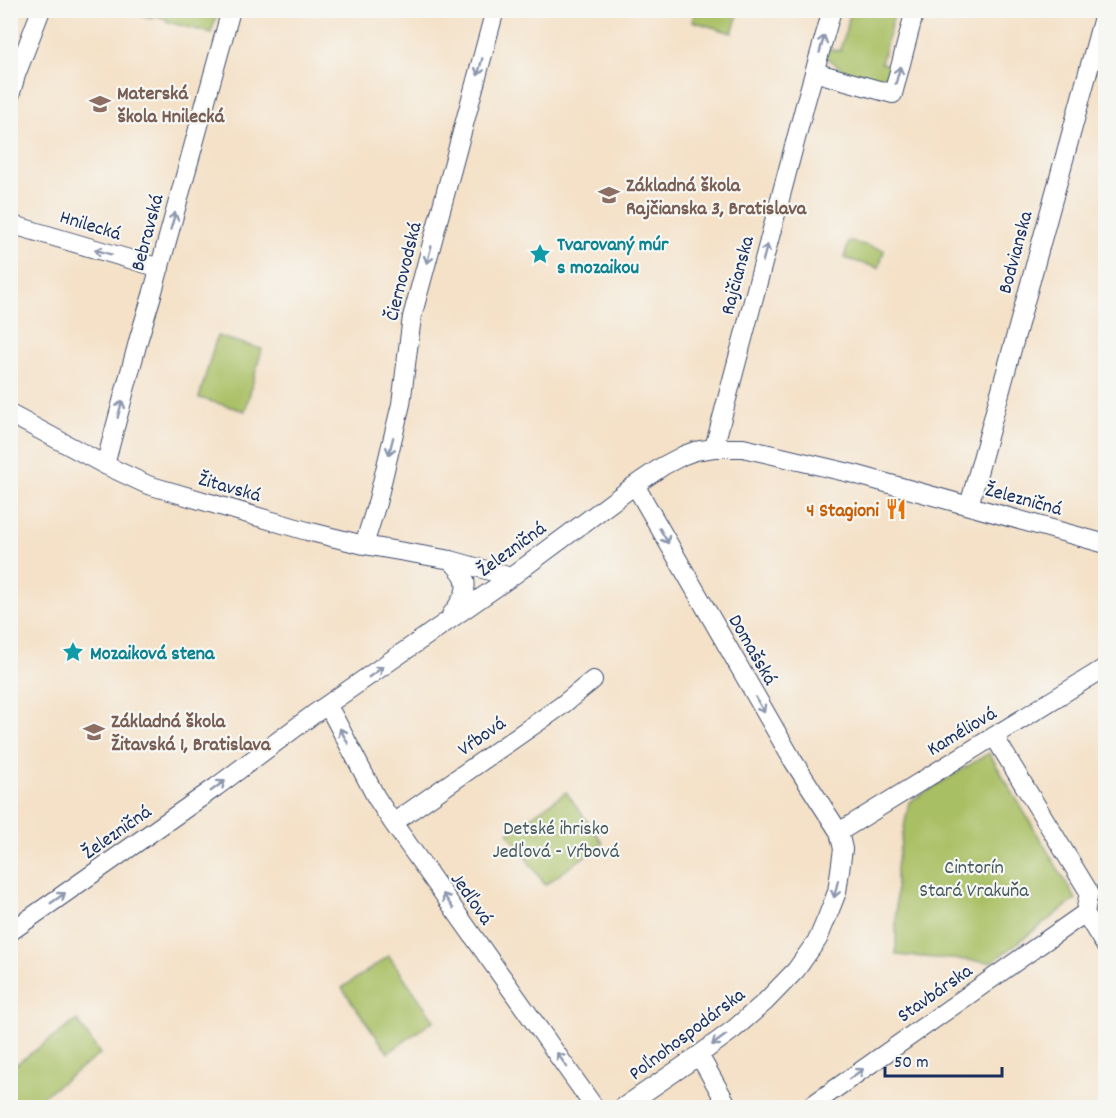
<svg xmlns="http://www.w3.org/2000/svg" width="1116" height="1118" font-family="Dekko,sans-serif">
<rect width="100%" height="100%" fill="#f6f6f2"/>
<filter id="ink" filterUnits="userSpaceOnUse"><feTurbulence type="fractalNoise" baseFrequency=".0167" numOctaves="2"/><feDisplacementMap in="SourceGraphic" scale="12" xChannelSelector="R" yChannelSelector="G"/><feConvolveMatrix kernelMatrix="1 2 1 2 8 2 1 2 1" color-interpolation-filters="sRGB"/></filter>
<filter id="wash" filterUnits="userSpaceOnUse"><feTurbulence type="fractalNoise" baseFrequency=".008" numOctaves="4" result="noise"/><feDisplacementMap in="SourceGraphic" scale="24" xChannelSelector="R" yChannelSelector="G"/><feGaussianBlur stdDeviation="1.35" result="paint"/><feColorMatrix in="noise" values="0 0 0 0 0 0 0 0 0 0 0 0 0 0 0 0 0 1.4 0 .05"/><feComposite in="paint" operator="in"/></filter>
<g filter="url(#wash)">
<rect width="100%" height="100%" fill="#f4e1c7"/>
<path fill="#a9bf64" stroke="#627761" stroke-width="1.5" d="M126 11H218L211 33 167 22V19L154 15 153 18Z
M695 11V10L739 11 732 33 692 21Z
M851 11H895L881 63 892 66C882 93 841 72 827 57L828 48 840 51Z
M849 241 884 250 879 268 844 258Z
M217 336 262 349 245 411 199 398Z
M989 753 1076 899 992 962 896 955V868L909 802Z
M566 792 603 843 545 885 508 833Z
M389 956 434 1020 388 1053 342 988Z
M77 1020 100 1054 28 1107H11V1068Z"/>
</g>
<g filter="url(#ink)">
<g fill="none" stroke-linecap="round" stroke-linejoin="round">
<defs>
<path id="street" d="M814 72 893 94 915 10
M10 96 16 75 41 10
M10 224 160 268
M10 414 105 465 148 485 307 531 364 545 451 560 511 577
M714 448 806 101 832 10
M105 465 139 338 152 295 231 10
M969 506 1105 10
M364 545 377 503 401 404 412 317 495 10
M451 615C459 604 471 590 463 575 460 570 455 565 451 560
M327 706 333 715 376 797 393 823 595 1108
M994 736 1089 892 1085 913
M393 823 561 706 593 680
M839 832 1106 667
M10 932 216 787 314 714 511 577 635 485 663 466 684 455 695 451 714 448H743L854 474 1106 544
M699 1055 729 1108
M622 1108 692 1060 734 1029 765 1002 796 970 818 939 828 915 837 892 843 849 839 832 792 759 635 485
M808 1108 1085 913 1106 947"/>
</defs>
<use href="#street" stroke="#3c4a6e" stroke-width="20"/>
<use href="#street" stroke="#fff" stroke-width="18"/>
</g>
<defs><path id="oneway-shaft" d="M-6 0H5M1.5-3L5.5 0L1.5 3" fill="none" stroke-width="1.6" stroke-linecap="round" stroke-linejoin="round" transform="scale(1.5)"/></defs>
<g stroke="#8d97ae">
<use href="#oneway-shaft" transform="translate(822 44) rotate(-74)"/>
<use href="#oneway-shaft" transform="translate(480 67) rotate(105)"/>
<use href="#oneway-shaft" transform="translate(898 75) rotate(-75)"/>
<use href="#oneway-shaft" transform="translate(173 221) rotate(-74)"/>
<use href="#oneway-shaft" transform="translate(103 252) rotate(-163)"/>
<use href="#oneway-shaft" transform="translate(765 253) rotate(-75)"/>
<use href="#oneway-shaft" transform="translate(429 255) rotate(105)"/>
<use href="#oneway-shaft" transform="translate(120 409) rotate(-75)"/>
<use href="#oneway-shaft" transform="translate(391 446) rotate(104)"/>
<use href="#oneway-shaft" transform="translate(664 536) rotate(60)"/>
<use href="#oneway-shaft" transform="translate(376 672) rotate(-35)"/>
<use href="#oneway-shaft" transform="translate(760 705) rotate(60)"/>
<use href="#oneway-shaft" transform="translate(344 736) rotate(-118)"/>
<use href="#oneway-shaft" transform="translate(218 786) rotate(-36)"/>
<use href="#oneway-shaft" transform="translate(836 889) rotate(103)"/>
<use href="#oneway-shaft" transform="translate(58 898) rotate(-35)"/>
<use href="#oneway-shaft" transform="translate(448 901) rotate(-125)"/>
<use href="#oneway-shaft" transform="translate(719 1040) rotate(144)"/>
<use href="#oneway-shaft" transform="translate(562 1060) rotate(-125)"/>
<use href="#oneway-shaft" transform="translate(856 1074) rotate(-35)"/>
</g>
</g>
<defs>
<symbol id="school-bare" viewBox="-9 -9 18 18"><path d="M0-5L7-2L0 1L-7-2ZM-4 1L0 2.5L4 1V4Q0 6-4 4Z" fill="#8d6e63" stroke="#f6f6f2" stroke-width="2.5" paint-order="stroke"/></symbol>
<symbol id="sight-bare" viewBox="-9 -9 18 18"><path d="M0-6L1.8-2.2L6-1.7L2.9 1.2L3.7 5.4L0 3.3L-3.7 5.4L-2.9 1.2L-6-1.7L-1.8-2.2Z" fill="#0f9aa8" stroke="#f6f6f2" stroke-width="2.5" paint-order="stroke"/></symbol>
<symbol id="restaurant-bare" viewBox="-9 -9 18 18"><path d="M-5-6h1v4h1v-4h1v4h1v-4h1v5L-1.5 .5V6h-2V.5L-5-1ZM5-6V6H3V1.5H1.5Q1.5-4 5-6Z" fill="#e8710a" stroke="#f6f6f2" stroke-width="2.5" paint-order="stroke"/></symbol>
</defs>
<g fill-rule="evenodd">
<use href="#school-bare" x="85" y="89" width="30" height="30"/>
<use href="#school-bare" x="594" y="180" width="30" height="30"/>
<use href="#sight-bare" x="525" y="239" width="30" height="30"/>
<use href="#restaurant-bare" x="881" y="494" width="30" height="30"/>
<use href="#sight-bare" x="58" y="637" width="30" height="30"/>
<use href="#school-bare" x="79" y="717" width="30" height="30"/>
</g>
<g text-anchor="middle" stroke-width="4.5" stroke-linejoin="round" paint-order="stroke">
<g font-size="20" font-weight="bold" fill="#785e54" stroke="#f6f6f2" text-anchor="start">
<text x="117" y="99">Materská<tspan x="117" dy="23">škola Hnilecká</tspan></text>
<text x="626" y="191">Základná škola<tspan x="626" dy="23">Rajčianska 3, Bratislava</tspan></text>
<text x="111" y="727">Základná škola<tspan x="111" dy="23">Žitavská 1, Bratislava</tspan></text>
</g>
<g font-size="20" fill="#1b2f5e" stroke="#f6f6f2">
<text transform="translate(91 224) rotate(17)" y="7">Hnilecká</text>
<text transform="translate(146 232) rotate(-75)" y="7">Bebravská</text>
<text transform="translate(1014 252) rotate(-75)" y="7">Bodvianska</text>
<text transform="translate(402 271) rotate(-76)" y="7">Čiernovodská</text>
<text transform="translate(736 275) rotate(-75)" y="7">Rajčianska</text>
<text transform="translate(230 486) rotate(16)" y="7">Žitavská</text>
<text transform="translate(1024 498) rotate(15)" y="7">Železničná</text>
<text transform="translate(511 548) rotate(-36)" y="7">Železničná</text>
<text transform="translate(754 649) rotate(60)" y="7">Domašská</text>
<text transform="translate(961 730) rotate(-31)" y="7">Kaméliová</text>
<text transform="translate(481 735) rotate(-35)" y="7">Vŕbová</text>
<text transform="translate(116 831) rotate(-35)" y="7">Železničná</text>
<text transform="translate(473 898) rotate(55)" y="7">Jedľová</text>
<text transform="translate(934 992) rotate(-35)" y="7">Stavbárska</text>
<text transform="translate(686 1033) rotate(-37)" y="7">Poľnohospodárska</text>
</g>
<g font-size="20" font-weight="bold" fill="#0d838f" stroke="#f6f6f2" text-anchor="start">
<text x="557" y="250">Tvarovaný múr<tspan x="557" dy="23">s mozaikou</tspan></text>
<text x="90" y="659">Mozaiková stena</text>
</g>
<g font-size="20" font-weight="bold" fill="#c56008" stroke="#f6f6f2" text-anchor="end">
<text x="879" y="516">4 Stagioni</text>
</g>
<g font-size="20" fill="#465a60" stroke="#f6f6f2">
<text x="556" y="834">Detské ihrisko<tspan x="556" dy="23">Jedľová - Vŕbová</tspan></text>
<text x="974" y="873">Cintorín<tspan x="974" dy="23">Stará Vrakuňa</tspan></text>
</g>
</g>
<rect width="1116" height="1118" fill="none" stroke="#f6f6f2" stroke-width="36"/>
<path d="M885 1067v9h117v-9" fill="none" stroke="#1b2f5e" stroke-width="3"/>
<text x="894" y="1067" font-size="18" fill="#1b2f5e" stroke="#f6f6f2" stroke-width="4.5" paint-order="stroke">50 m</text>
</svg>
